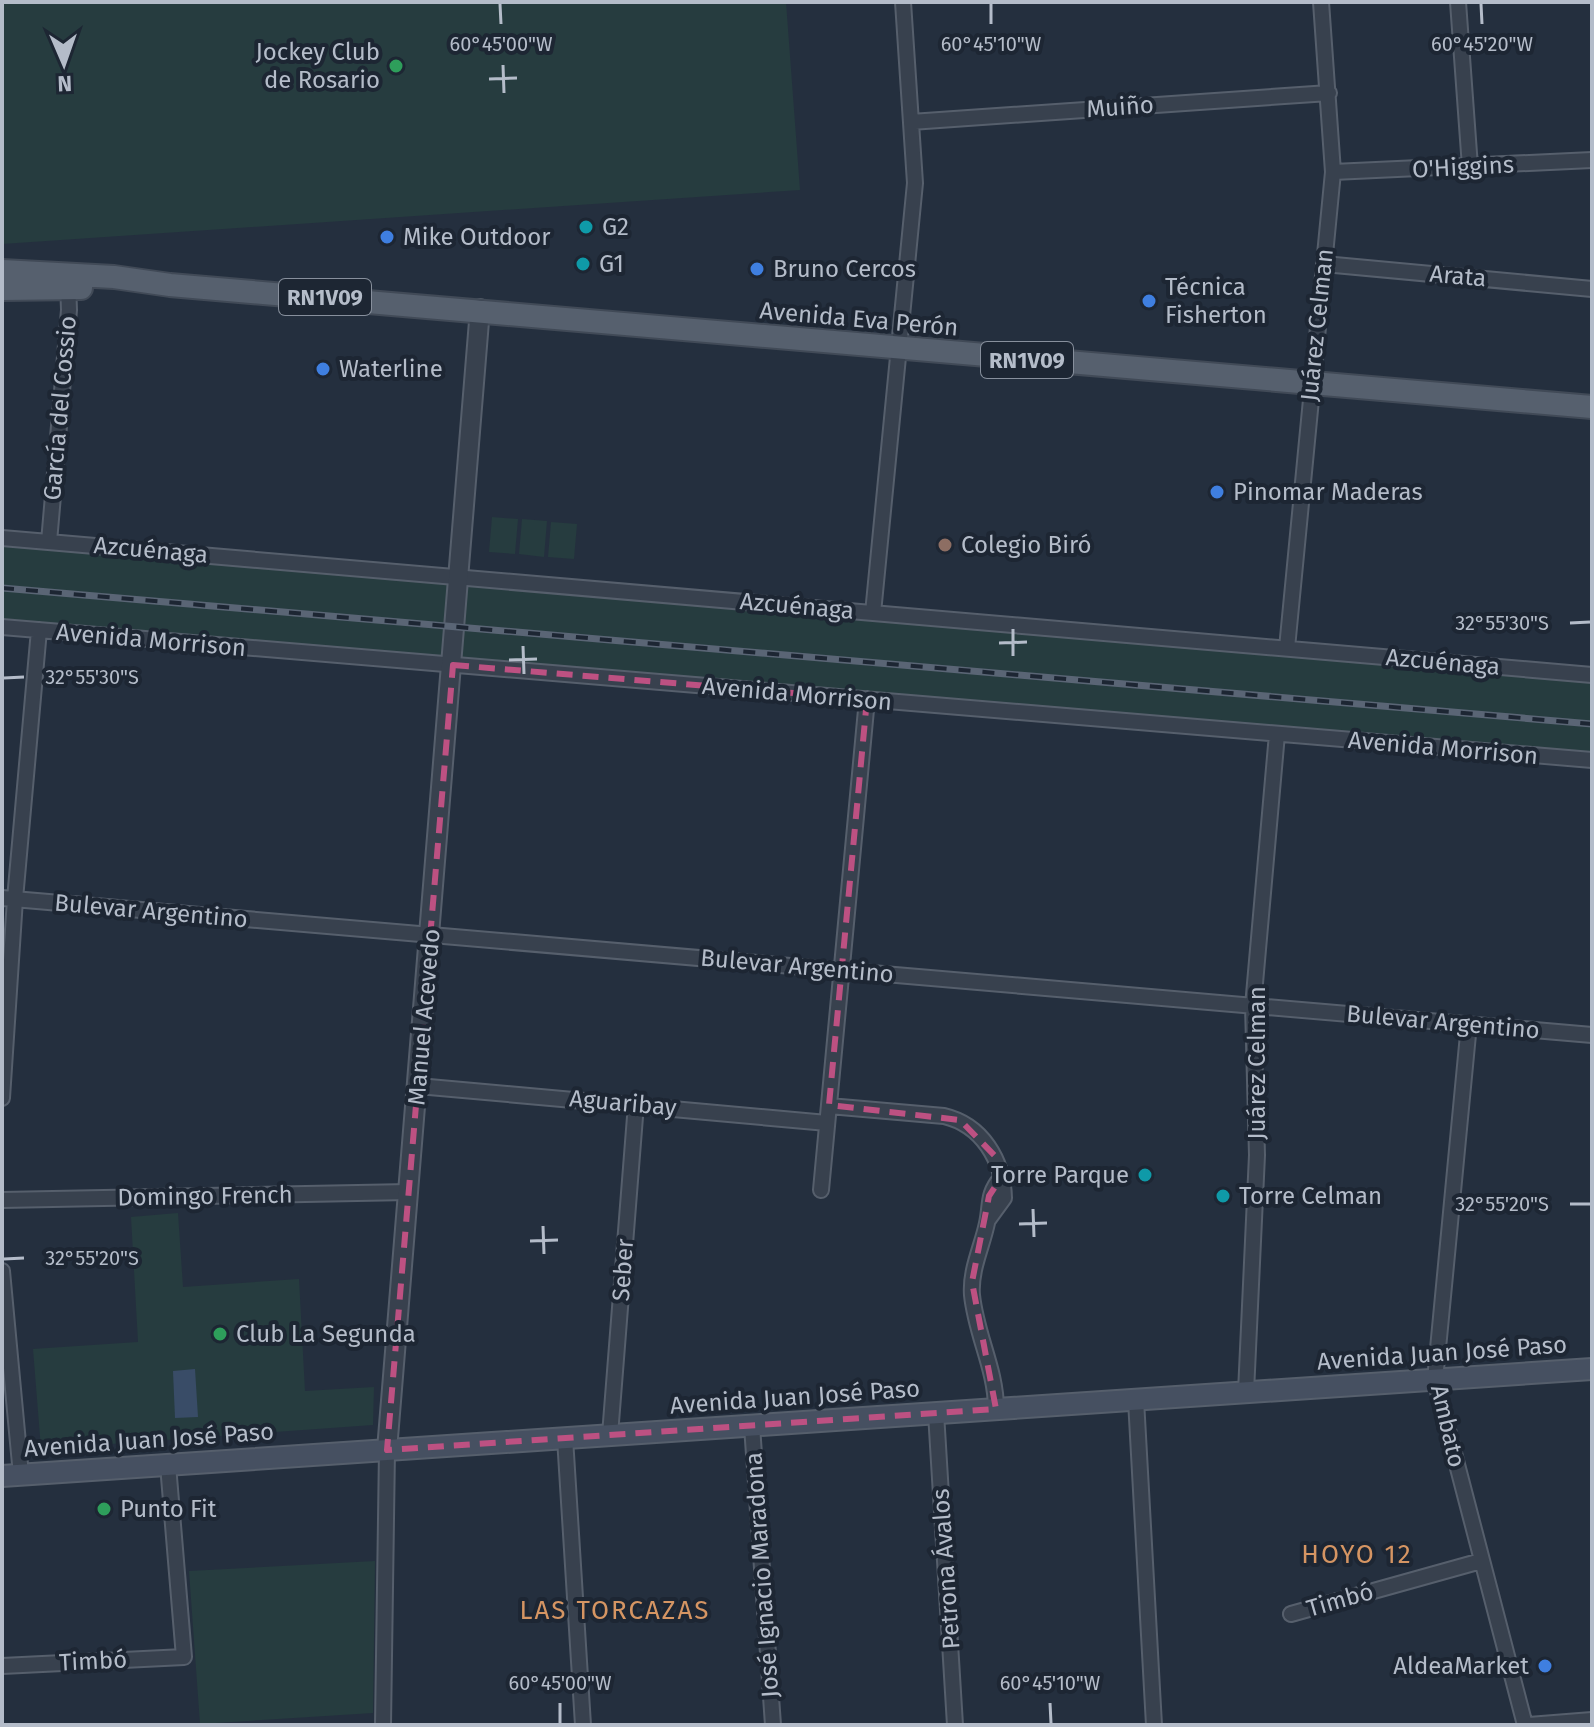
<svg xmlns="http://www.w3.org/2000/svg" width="1594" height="1727" font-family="'Fira Sans',sans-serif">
<rect width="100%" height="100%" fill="#242f3e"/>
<path fill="#263c3f" d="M2 2H786L800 190 2 244Z
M492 517 518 519 515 554 489 552Z
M522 519 547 521 544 557 519 554Z
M551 522 577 524 574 559 548 557Z
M2 538 1592 675V760L2 627Z
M178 1213 183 1287 299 1279 305 1391 374 1387 373 1425 41 1449 33 1349 138 1342 131 1217Z
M375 1561 373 1713 200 1724 189 1571Z"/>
<path fill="#394c67" d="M195 1369 198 1417 175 1418 173 1371Z"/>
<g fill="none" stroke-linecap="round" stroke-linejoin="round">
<defs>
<path id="minor" d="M1458 2 1470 167
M911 122 1329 93
M1333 172 1592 160
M1324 264 1592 289
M2 538 1592 675
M49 542 69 310 68 283
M873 613 915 183 903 2
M2 627 1592 760
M1287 648 1333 172 1321 2
M2 898 1592 1035
M1469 1024 1435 1380 1525 1725
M418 1086 827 1123
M2 1098 15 899 39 630
M829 1106 944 1116C982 1125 1003 1160 1004 1198L988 1220
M821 1190 867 699
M2 1200 409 1192
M2 1271 21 1475
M1246 1392 1257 1155 1253 1006 1277 734
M1136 1400 1154 1725
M996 1409C996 1369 976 1335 972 1295 970 1270 982 1247 987 1223 991 1205 987 1194 1001 1178
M936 1413 955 1725
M752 1426 773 1725
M610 1435 636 1104
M565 1438 583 1725
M1291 1614 1481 1561
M2 1666 184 1657 168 1465
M383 1725 387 1450
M1529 1725 1592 1720"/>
<path id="tertiary" d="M387 1450 480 309"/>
<path id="secondary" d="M2 1476 1592 1369"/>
<path id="primary" d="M2 271 114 277 170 285 1592 407
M2 289 81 288"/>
</defs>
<use href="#minor" stroke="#565f6c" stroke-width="18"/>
<use href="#tertiary" stroke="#565f6c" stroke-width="22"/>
<use href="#secondary" stroke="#565f6c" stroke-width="24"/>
<use href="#primary" stroke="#414a57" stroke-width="26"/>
<use href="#minor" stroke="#38414e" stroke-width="14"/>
<use href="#tertiary" stroke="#38414e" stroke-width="18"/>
<use href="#secondary" stroke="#465061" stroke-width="20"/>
<use href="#primary" stroke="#56606e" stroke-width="22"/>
<defs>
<path id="rail" d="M2 588 1592 724"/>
</defs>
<use href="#rail" stroke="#5a6575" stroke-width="7"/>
<use href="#rail" stroke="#1d2633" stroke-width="4" stroke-dasharray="12" stroke-linecap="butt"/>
</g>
<path fill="none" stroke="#bd5182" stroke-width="6" stroke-dasharray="16 10" stroke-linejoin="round" d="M453 665 867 699 829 1105 960 1120 995 1156 1001 1178 989 1196 972 1282 996 1409 387 1450Z"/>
<path fill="none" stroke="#b4bcc9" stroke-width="3" d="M500 4 501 24M991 4V24M1481 4 1482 24M503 65 504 93M489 79 517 78M1570 623 1590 622M1013 629V656M999 643 1027 642M523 646 524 674M509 660 537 659M4 678 24 677M1570 1204H1590M1033 1209 1034 1237M1019 1224 1047 1223M543 1226 544 1254M530 1241 558 1240M4 1259 24 1258M560 1703V1723M1050 1703 1051 1723"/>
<g fill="#2e9e5b" stroke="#1d2633" stroke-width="3">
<circle cx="396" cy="66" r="8"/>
<circle cx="220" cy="1334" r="8"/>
<circle cx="104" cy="1509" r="8"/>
</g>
<g fill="#0f9aa8" stroke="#1d2633" stroke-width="3">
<circle cx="586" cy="227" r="8"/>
<circle cx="583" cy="264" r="8"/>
<circle cx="1145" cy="1175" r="8"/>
<circle cx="1223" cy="1196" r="8"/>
</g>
<g fill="#3f7fe0" stroke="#1d2633" stroke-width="3">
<circle cx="387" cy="237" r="8"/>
<circle cx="757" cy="269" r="8"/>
<circle cx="1149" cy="301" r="8"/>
<circle cx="323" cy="369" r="8"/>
<circle cx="1217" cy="492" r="8"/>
<circle cx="1545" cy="1666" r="8"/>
</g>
<circle fill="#8d6e63" stroke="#1d2633" stroke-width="3" cx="945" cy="545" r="8"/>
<g text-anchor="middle" stroke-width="8" stroke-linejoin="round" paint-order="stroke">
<g fill="#1d2633" stroke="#878f9c" stroke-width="2">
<rect x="279" y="279" width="92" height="36" rx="6"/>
<rect x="981" y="342" width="92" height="36" rx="6"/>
</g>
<g font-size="22" font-weight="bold" fill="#b4bcc9">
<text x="325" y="305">RN1V09</text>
<text x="1027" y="368">RN1V09</text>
</g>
<g font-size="24" fill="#b4bcc9" stroke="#1d2633" text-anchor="start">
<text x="380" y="60" text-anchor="end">Jockey Club<tspan x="380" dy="28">de Rosario</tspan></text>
<text x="602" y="235">G2</text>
<text x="403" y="245">Mike Outdoor</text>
<text x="599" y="272">G1</text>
<text x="773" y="277">Bruno Cercos</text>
<text x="1165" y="295">Técnica<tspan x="1165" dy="28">Fisherton</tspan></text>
<text x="339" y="377">Waterline</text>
<text x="1233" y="500">Pinomar Maderas</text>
<text x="961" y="553">Colegio Biró</text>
<text x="1129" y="1183" text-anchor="end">Torre Parque</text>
<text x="1239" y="1204">Torre Celman</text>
<text x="236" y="1342">Club La Segunda</text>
<text x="120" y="1517">Punto Fit</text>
<text x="1529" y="1674" text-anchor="end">AldeaMarket</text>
</g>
<g font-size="24" fill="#b4bcc9" stroke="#1d2633">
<text transform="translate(1120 107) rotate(-4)" y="8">Muiño</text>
<text transform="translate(1463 167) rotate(-3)" y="8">O'Higgins</text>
<text transform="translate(1458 276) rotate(5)" y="8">Arata</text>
<text transform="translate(859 319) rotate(5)" y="8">Avenida Eva Perón</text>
<text transform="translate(1317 325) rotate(-84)" y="8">Juárez Celman</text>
<text transform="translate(60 408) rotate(-85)" y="8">García del Cossio</text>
<text transform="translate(151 550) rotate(5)" y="8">Azcuénaga</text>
<text transform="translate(797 606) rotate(5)" y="8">Azcuénaga</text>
<text transform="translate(151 640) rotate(5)" y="8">Avenida Morrison</text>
<text transform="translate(1443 662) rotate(5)" y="8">Azcuénaga</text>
<text transform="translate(797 694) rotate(5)" y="8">Avenida Morrison</text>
<text transform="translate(1443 748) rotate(5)" y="8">Avenida Morrison</text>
<text transform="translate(151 911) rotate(5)" y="8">Bulevar Argentino</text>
<text transform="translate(797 966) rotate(5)" y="8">Bulevar Argentino</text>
<text transform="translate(424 1017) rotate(-85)" y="8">Manuel Acevedo</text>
<text transform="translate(1443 1022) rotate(5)" y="8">Bulevar Argentino</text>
<text transform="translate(1257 1063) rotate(-90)" y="8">Juárez Celman</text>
<text transform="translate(623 1103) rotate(5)" y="8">Aguaribay</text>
<text transform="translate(205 1196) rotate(-1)" y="8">Domingo French</text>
<text transform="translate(623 1270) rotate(-86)" y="8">Seber</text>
<text transform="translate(1442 1353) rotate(-4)" y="8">Avenida Juan José Paso</text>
<text transform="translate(795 1397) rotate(-4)" y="8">Avenida Juan José Paso</text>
<text transform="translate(1448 1426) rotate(77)" y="8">Ambato</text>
<text transform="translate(149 1440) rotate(-4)" y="8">Avenida Juan José Paso</text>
<text transform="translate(946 1569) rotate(-94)" y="8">Petrona Ávalos</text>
<text transform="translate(762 1575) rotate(-94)" y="8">José Ignacio Maradona</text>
<text transform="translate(1340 1600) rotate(-16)" y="8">Timbó</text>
<text transform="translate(93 1661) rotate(-3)" y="8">Timbó</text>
</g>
<g font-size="26" letter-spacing="2" fill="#d59563" stroke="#1d2633">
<text x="1357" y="1563">HOYO 12</text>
<text x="615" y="1619">LAS TORCAZAS</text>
</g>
</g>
<g font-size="20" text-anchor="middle" fill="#b4bcc9" stroke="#1d2633" stroke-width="8" stroke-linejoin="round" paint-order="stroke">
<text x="501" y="51">60°45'00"W</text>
<text x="991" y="51">60°45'10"W</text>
<text x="1482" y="51">60°45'20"W</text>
<text x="1502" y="630">32°55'30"S</text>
<text x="92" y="684">32°55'30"S</text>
<text x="1502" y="1211">32°55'20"S</text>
<text x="92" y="1265">32°55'20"S</text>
<text x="560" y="1690">60°45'00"W</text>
<text x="1050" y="1690">60°45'10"W</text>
</g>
<rect width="1594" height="1727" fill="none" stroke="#b4bcc9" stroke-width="8"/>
<g transform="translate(64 64) rotate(178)" stroke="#1d2633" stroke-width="6" paint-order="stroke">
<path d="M0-6L14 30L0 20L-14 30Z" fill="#b4bcc9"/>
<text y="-12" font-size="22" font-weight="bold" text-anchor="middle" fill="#b4bcc9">N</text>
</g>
</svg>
